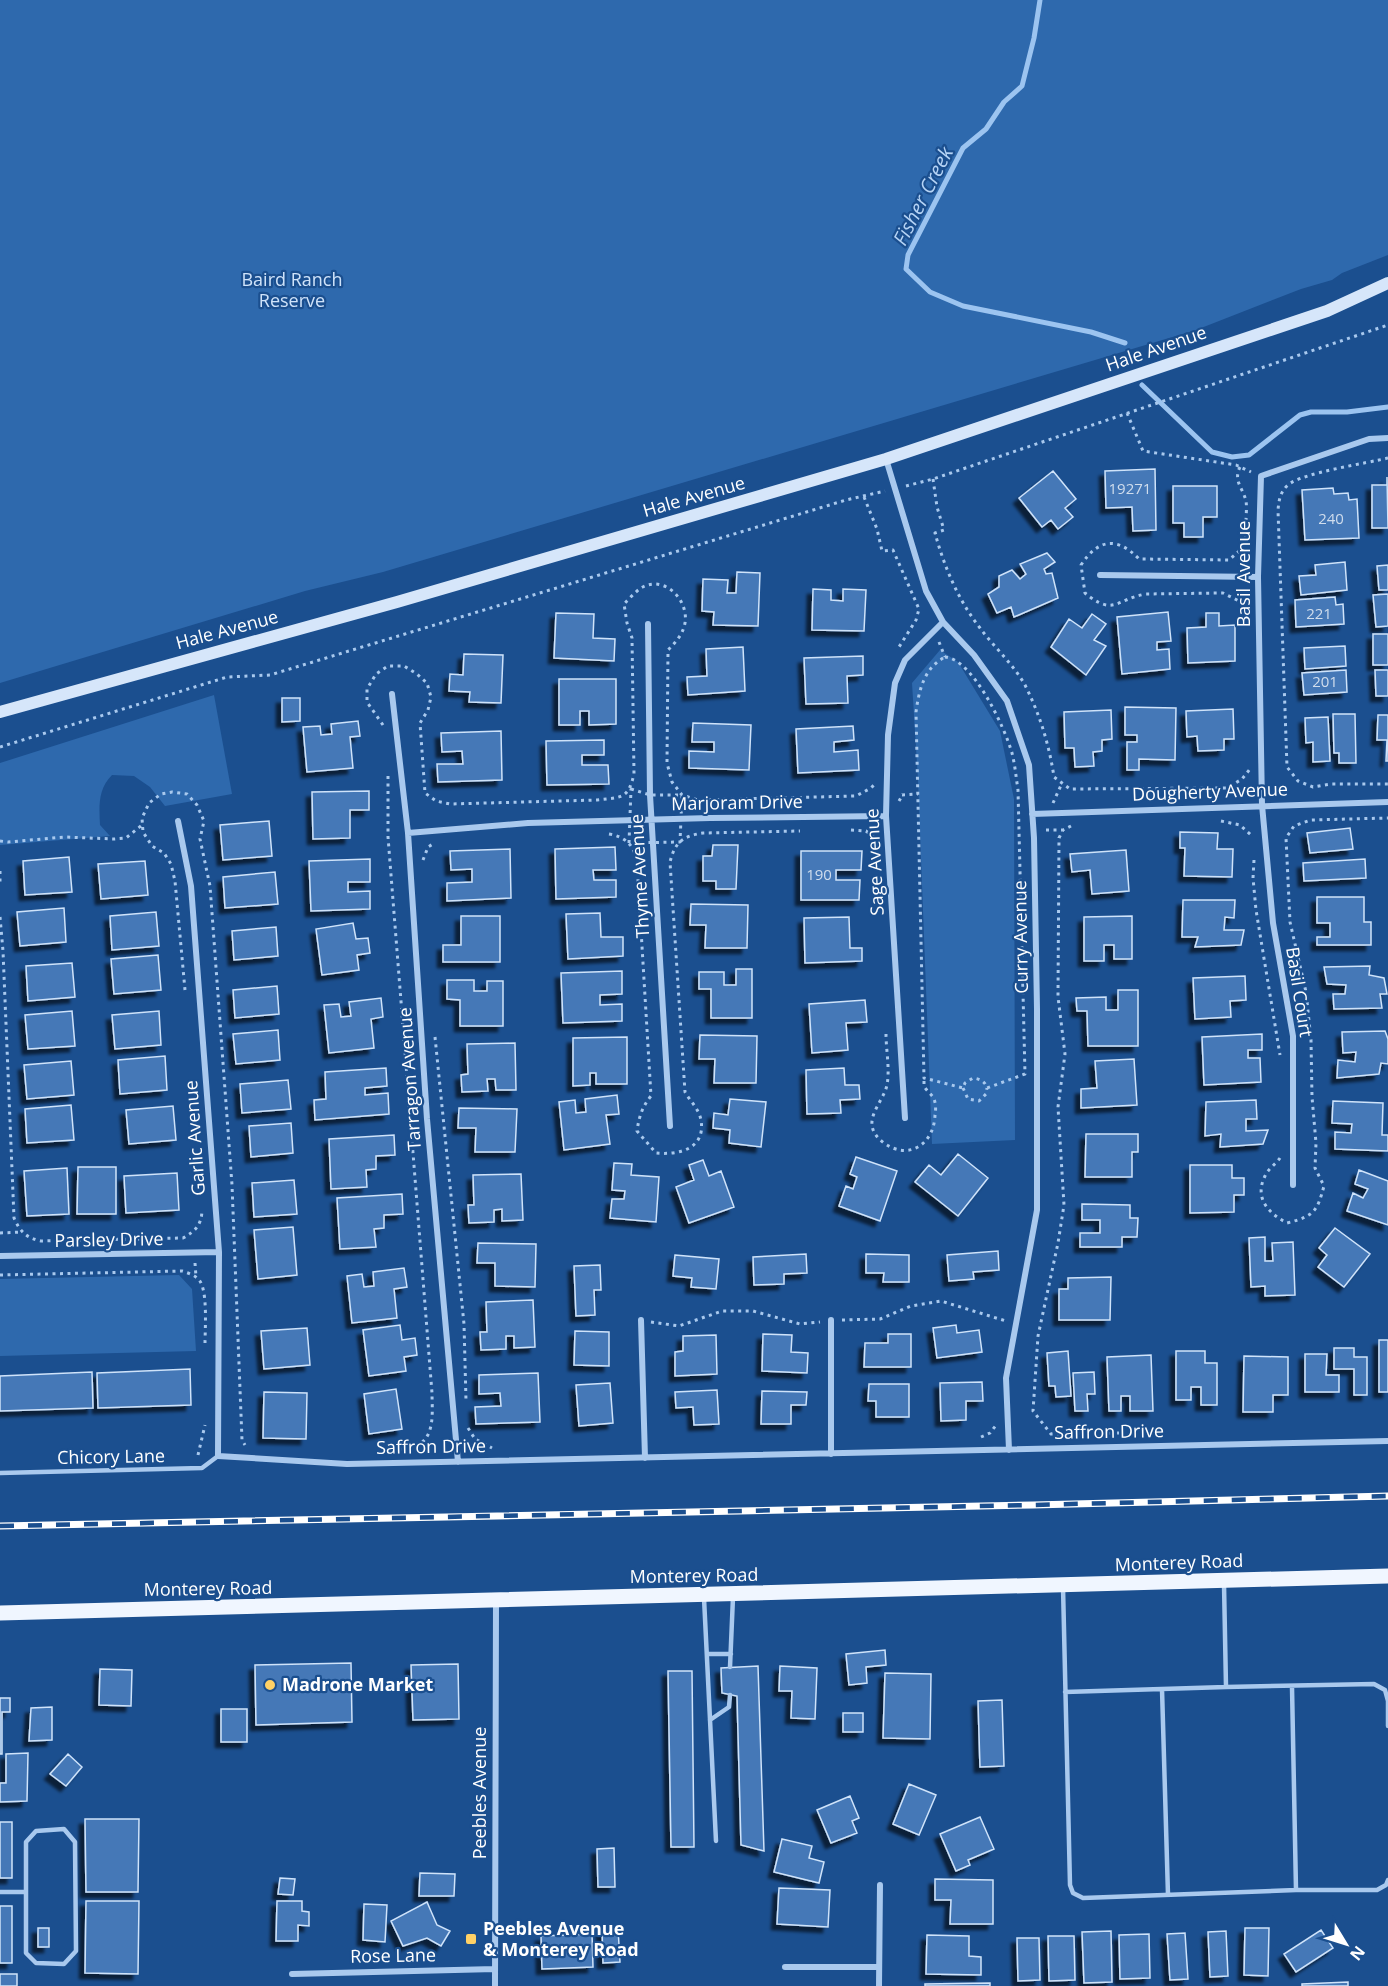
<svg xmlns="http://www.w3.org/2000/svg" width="1388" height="1986" font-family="'Open Sans',sans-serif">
<defs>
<filter id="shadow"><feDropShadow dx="-5.5" dy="5.5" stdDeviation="1.5" flood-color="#0009"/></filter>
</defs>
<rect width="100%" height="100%" fill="#1b4f8f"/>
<path fill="#2e69ad" d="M0 0H1388V255L1342 273 1332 280 1301 289 1196 330 383 572 305 591 0 683Z
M940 650 958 662 1000 731 1014 799 1015 1140 932 1144 918 780 912 683Z
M214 695 232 794 165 806 150 787 134 776 112 775C98 789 99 806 100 825L110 836 0 845V763Z
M179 1275 192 1289 196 1351 0 1356V1279Z"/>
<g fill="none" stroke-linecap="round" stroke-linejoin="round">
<path stroke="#9cc4f0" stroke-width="5" d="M1040 0 1034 38 1022 86 1004 102 986 129 963 148 908 255 906 269 930 292 963 306 1091 332 1125 343
M1142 385 1212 452 1232 457 1249 455 1300 415 1311 412H1347L1388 407"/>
</g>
<path fill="#4478b7" stroke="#cfe3fa" stroke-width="1.5" filter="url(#shadow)" d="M1155 469 1156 530 1133 531 1132 507 1106 508 1105 471Z
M1053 471 1076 499 1065 508 1073 517 1058 529 1051 520 1042 527 1019 498Z
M1387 477 1388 528H1372V485H1387Z
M1173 486H1217V517H1203V537H1184V523H1173Z
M1333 488 1334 494 1348 493 1349 500 1357 499 1359 538 1305 540 1302 490Z
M1047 553 1055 562 1044 569 1046 574 1052 573 1058 598 1014 617 1011 607 997 613 988 594 999 587V576L1012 570 1020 579 1026 574 1020 564Z
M1345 562 1347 590 1301 595 1299 576 1316 575 1315 565Z
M1388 565V590H1379L1377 566Z
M737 572 760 573 758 626 713 625 714 612 702 611 703 579 728 580 727 593H736Z
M813 589 831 590V600L843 601V589L866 590 864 631 812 630Z
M1388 594V626L1376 627 1373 595Z
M1335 597 1336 605 1343 604 1344 624 1296 627 1295 600Z
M1168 612 1171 641 1157 642V650L1169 649 1170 669 1122 674 1117 617Z
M556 613 594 614 593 638 615 639 614 661 554 658Z
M1206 613H1219V626L1235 625V661L1188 663 1187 628 1206 627Z
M1092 614 1106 624 1094 640 1106 646 1086 675 1051 647 1069 619 1082 628Z
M1373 634H1388V665H1373Z
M1345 646 1346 666 1305 669 1304 648Z
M743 647 745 691 688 695 687 677 707 676 706 649Z
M464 654 503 655 501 703 469 702 470 692 449 691 450 674 463 675Z
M863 656V675L847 676 848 703 806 704 804 658Z
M1346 670 1347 692 1304 695 1302 673Z
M1375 670H1388V696H1376Z
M559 679H616V724L589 725V711H580V725H559Z
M282 698H300V721L282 722Z
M1125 707 1176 708 1175 760 1139 759V770H1127V742H1137V735H1125Z
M1233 709 1234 739H1224V750L1198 751 1197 736 1187 737 1186 711Z
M1111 710 1112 739 1102 740V751L1093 752 1094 766 1075 767 1074 748H1065L1064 712Z
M1333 714H1355L1356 763H1339V753H1334Z
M1378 715H1388V761H1386L1387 740H1377Z
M1328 717 1330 761 1313 762V742L1306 743 1305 718Z
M358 721 360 736 350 737 353 768 307 772 303 727 320 726 321 735 332 734 331 724Z
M693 723 751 725 749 770 689 768V751L714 752V742H692Z
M853 726 854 740 834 742V752L858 750 859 770 798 773 796 729Z
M501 731 502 780 438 782 437 764H463L462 751 442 752 441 733Z
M604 740V755H582V765H608L609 784 547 785 546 741Z
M369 791V810H350V838L313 839 312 792Z
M269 821 272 856 223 860 220 825Z
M1350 828 1353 849 1310 853 1307 833Z
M1180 832 1218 833 1217 849H1233L1232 877 1184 876 1185 848H1180Z
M713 845H738L736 889H716V881H703V856H712Z
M615 847 616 870H593L594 880H616V897L556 899 555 849Z
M510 849 511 898 447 901V883L472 882V869L451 870 450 851Z
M1126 850 1129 891 1092 894 1090 870 1072 872 1070 854Z
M801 851H862L861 870H836V880H860L859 900H801Z
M69 857 72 892 25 895 23 861Z
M370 859V882H348V892L370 891V909L311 911 309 861Z
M1365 859 1366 878 1304 881 1303 863Z
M145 861 148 895 101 899 98 864Z
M275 872 278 904 225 908 223 877Z
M1317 897H1364V922H1371V945H1317V937H1330V923H1317Z
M1183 900H1235L1234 918 1225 917 1224 930H1244L1241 945 1195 947 1198 937H1182Z
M691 904 748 905 747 948H705L706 925H690Z
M64 908 66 942 20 946 17 912Z
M156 912 159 946 112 950 110 916Z
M600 913 601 937H623V956L568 959 566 914Z
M461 916H500V962H443V945H461Z
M1132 916V959H1114V945H1104V961H1084V917Z
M849 917 850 948H862V961L805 963 804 918Z
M353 923 356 939 368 938 370 953 357 955 359 970 322 975 316 929Z
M276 927 278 956 234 960 232 931Z
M158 955 161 990 114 994 111 959Z
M72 963 75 997 28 1001 26 966Z
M1370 966 1369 975 1384 978 1387 994H1380L1382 1008 1334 1009 1333 994H1345L1346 985 1327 984 1324 967Z
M736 969H752V1018H711V989H699V972H724V985H736Z
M622 971V994L600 995V1005L622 1004V1021L563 1023 561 973Z
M1245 976 1246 1000 1230 1001 1231 1017 1195 1019 1193 978Z
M447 980H474V991H487V981H503V1026H460V1000L447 999Z
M277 986 279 1014 235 1018 233 990Z
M1118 990H1138V1046H1088L1087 1011H1077L1076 998 1106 997V1010H1118Z
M381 998 383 1017 371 1019 374 1048 329 1053 324 1005 339 1004 341 1017 351 1016 349 1002Z
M865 1000 867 1022 846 1023 848 1050 812 1053 809 1004Z
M72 1011 75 1046 28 1049 25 1015Z
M159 1011 161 1045 115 1049 112 1015Z
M278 1030 280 1060 236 1064 233 1034Z
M1385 1031 1388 1039V1064L1381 1063 1379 1074 1337 1078 1338 1060 1355 1062 1356 1052 1343 1053 1342 1032Z
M1262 1034V1050H1248V1058H1260L1261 1082 1204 1085 1202 1037Z
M700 1035 757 1036 756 1083H714L715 1059H699Z
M627 1037V1084H596V1073H590V1085L573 1086V1038Z
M515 1043 516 1090H496L495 1079H487L488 1091 462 1092 461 1075 468 1074 467 1044Z
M165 1056 167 1090 120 1094 118 1060Z
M1134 1059 1137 1105 1081 1108V1089L1097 1088 1095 1061Z
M71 1061 74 1095 27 1099 24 1065Z
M386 1068 387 1086 365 1088V1095L388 1093 389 1114 315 1120 314 1100 326 1099 325 1072Z
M844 1068 845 1085H859L860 1099 840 1100 841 1113 807 1114 806 1070Z
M288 1080 291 1109 242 1113 240 1084Z
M617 1095 619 1114 606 1115 610 1144 564 1150 559 1102 575 1100 576 1113 586 1112 585 1099Z
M730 1099 766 1102 761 1147 729 1143 730 1130 713 1128 714 1113 728 1115Z
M1256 1100 1257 1119H1246V1131L1268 1130 1263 1144 1220 1147 1221 1134 1205 1136 1206 1102Z
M1333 1101 1383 1103 1382 1135H1388V1151L1335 1149V1132L1351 1133 1352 1124 1332 1123Z
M71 1105 74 1140 27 1143 25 1109Z
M173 1106 176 1140 129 1144 126 1110Z
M459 1108 517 1109 515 1152H475L476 1128H458Z
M291 1123 293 1153 251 1157 249 1126Z
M1086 1134H1138V1152H1132V1177H1085Z
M394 1135 395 1155 376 1156V1169L366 1170 367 1187 331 1189 329 1139Z
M958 1154 988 1178 958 1216 915 1182 929 1165 941 1175Z
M856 1157 897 1171 880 1221 839 1206 846 1186 853 1189 857 1177 850 1174Z
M703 1160 709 1176 721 1171 734 1207 689 1223 676 1187 694 1180 689 1165Z
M614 1163 632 1164 631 1175 659 1177 656 1222 610 1218 612 1199H624L625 1191 612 1190Z
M1190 1165H1232V1178H1244V1195H1234V1212L1190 1213Z
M78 1167H116V1214H77Z
M67 1168 69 1214 27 1216 24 1171Z
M1359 1170 1388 1181V1225L1347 1211 1353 1193 1363 1198 1368 1189 1355 1184Z
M177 1173 179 1210 126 1213 124 1176Z
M521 1174 523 1220 502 1221V1209L494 1210V1222L469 1223 468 1205H474L473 1175Z
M294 1180 297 1214 254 1217 252 1183Z
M402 1194 403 1214 384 1215V1228L374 1229 376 1247 340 1249 337 1198Z
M1082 1204 1130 1205V1218H1138L1137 1237H1122V1247H1080V1233H1100V1220H1082Z
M293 1227 297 1275 258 1279 254 1230Z
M1335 1228 1370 1254 1344 1287 1318 1267 1327 1255 1319 1248Z
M1265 1237V1261H1273L1272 1243 1293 1242 1295 1295 1265 1296V1286L1251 1287 1249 1238Z
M478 1243 536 1244 535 1287 495 1286V1263H477Z
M998 1251 999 1270 973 1272 974 1279 949 1281 947 1255Z
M806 1254 807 1273 784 1274V1284L754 1285 753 1257Z
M866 1254 909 1255V1282H883L884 1273H866Z
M675 1255 719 1259 716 1289 691 1287 692 1278 673 1276Z
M600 1265 601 1290H594L595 1315 576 1316 574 1266Z
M404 1268 407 1287 394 1289 397 1318 352 1323 347 1276 362 1274 364 1287 374 1286 373 1272Z
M1111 1277 1110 1320H1059V1289H1068V1278Z
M533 1300 535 1347 514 1348V1336H506V1349L481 1350 480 1332H487L486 1302Z
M400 1325 402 1340 415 1338 417 1355 404 1357 406 1371 369 1376 363 1330Z
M956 1325 957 1333 979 1330 982 1352 937 1358 933 1328Z
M307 1328 310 1365 264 1369 261 1331Z
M575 1331 609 1332V1366L574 1365Z
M763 1334 792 1335 791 1352 808 1353 807 1373 762 1371Z
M888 1334H911V1367H864L865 1343H888Z
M716 1335 717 1374 675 1376V1352L683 1351V1336Z
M1379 1340H1388V1392H1379Z
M1334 1348H1354V1357H1367V1395H1354V1369H1334Z
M1068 1351 1071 1396 1056 1397 1055 1386H1049L1047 1353Z
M1176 1351H1205V1363H1217V1405H1201V1387H1191V1400H1176Z
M1305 1354H1327L1326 1375H1339V1392H1305Z
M1151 1355 1153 1411H1130V1396H1121V1411H1109L1107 1357Z
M1244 1356 1288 1357V1395H1273V1412H1243Z
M190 1369 191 1405 98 1408 97 1373Z
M92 1372 93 1408 0 1411V1376Z
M1094 1372 1095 1394H1087L1088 1411H1075L1073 1373Z
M538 1373 540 1422 476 1424 475 1407 501 1406 500 1393 479 1394V1375Z
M982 1382 983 1401H966V1420L941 1421 940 1383Z
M610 1383 613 1423 579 1426 576 1385Z
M869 1384H909V1417H876V1401H868Z
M396 1389 402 1429 369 1434 364 1394Z
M717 1390 719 1424 694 1425 693 1407 676 1408 675 1392Z
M762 1391 807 1392 806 1405H791V1424H761Z
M264 1392 307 1393 306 1439 263 1438Z
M885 1650 886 1665 866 1667 867 1683 849 1685 846 1654Z
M351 1663 352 1722 256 1725 255 1665Z
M458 1664 459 1719 413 1720 411 1665Z
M758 1666 764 1851 741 1845 737 1696 722 1693 721 1668Z
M780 1666 817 1668 815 1719 791 1718 792 1691H779Z
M100 1669 132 1670 131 1706 99 1705Z
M668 1671H692L694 1847H671Z
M885 1673 931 1674 930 1739 883 1738Z
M0 1698H10V1712H2V1754H0Z
M1002 1700 1004 1766 980 1767 978 1701Z
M52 1707V1740L29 1741 31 1708Z
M221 1709H247V1742H221Z
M843 1713H863V1732H843Z
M28 1753 27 1801 0 1802V1783H6V1754Z
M68 1754 82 1767 66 1786 50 1774Z
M909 1784 936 1795 919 1835 893 1824Z
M850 1796 859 1818 852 1821 857 1833 831 1843 817 1810Z
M980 1817 994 1849 968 1860 970 1865 956 1871 940 1834Z
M85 1819H139L138 1892H86Z
M0 1822H12V1878H0Z
M782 1839 812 1846 809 1858 824 1862 819 1883 774 1872Z
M614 1848 615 1887H598L597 1849Z
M420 1873 455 1874 454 1896H419Z
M280 1878 295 1879 293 1895 278 1894Z
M935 1879 993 1880V1924H950L951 1900H935Z
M779 1888 830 1890 828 1927 777 1924Z
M86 1901H139L138 1974 85 1973Z
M277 1901H302V1911L309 1912V1926L298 1925V1941H276Z
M427 1902 437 1925 450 1931 441 1946 427 1938 403 1946 391 1921Z
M364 1904 387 1905 385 1942 363 1940Z
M0 1906H12V1963H0Z
M38 1928H49V1947H38Z
M618 1928 620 1962 603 1963 602 1929Z
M1245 1928H1269L1268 1976 1244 1975Z
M1321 1930 1333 1948 1296 1972 1284 1954Z
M1111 1931 1112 1982 1084 1983 1082 1932Z
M1226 1931 1228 1976 1210 1977 1208 1932Z
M1185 1933 1188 1979 1170 1980 1167 1934Z
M592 1934 593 1967 542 1969 541 1936Z
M1149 1934 1150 1978 1120 1979 1119 1935Z
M927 1935 969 1936V1956L981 1957V1975L926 1974Z
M1048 1936H1074L1075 1980 1049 1981Z
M1017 1938H1039L1040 1980 1018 1981Z
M0 1974H17V1986H0Z
M1348 1982V1986H1302V1984Z
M990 1983V1986H925V1984Z"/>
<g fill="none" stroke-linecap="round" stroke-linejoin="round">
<path stroke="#a9c9ee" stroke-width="3" stroke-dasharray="3 4.5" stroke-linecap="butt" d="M1127 413 1143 451 1236 465 1251 472
M1388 458C1368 463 1301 473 1288 485 1280 492 1279 500 1278 510L1287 767 1298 781 1313 787 1331 784H1388
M1240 467C1233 481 1243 488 1246 501 1247 507 1246 516 1246 522
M933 479 937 507 944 530 935 533C944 566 958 600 980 628 994 647 1013 664 1025 685 1040 715 1049 744 1054 777L1070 789 1227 788 1242 779 1250 769
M906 486 933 479 1388 325
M864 497 877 529 882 551 893 550 919 609 916 620 899 647
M1246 537 1239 551 1229 560 1139 559C1117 536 1098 539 1081 565L1085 593C1114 617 1116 599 1146 594L1223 593 1239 601 1247 613
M939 642 945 657
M945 657C973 659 1005 728 1012 753 1015 765 1016 777 1018 790L1025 1074 987 1088C985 1081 980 1079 973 1078L965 1083 963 1088 924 1078 916 712C919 690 924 668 945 657Z
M383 725 367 702V689L376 674 388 666H404L417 674 427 683 431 697 428 710 420 723 425 793 436 801 450 804 597 800C621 797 628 800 634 774L632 638 627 623 624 604C629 599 635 592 641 588 664 574 689 600 685 623 683 634 676 642 668 650L667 763 672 782 682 795 698 800 856 796 871 788 874 785
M0 747 227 677 270 675 846 500 885 491
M388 776V837L432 1393C432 1412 436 1439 414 1447 407 1450 397 1449 390 1450
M631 789 650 795H682L680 842 629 843Z
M902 795 918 794
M899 801 903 794
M1053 803 1062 783
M1221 821 1240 825 1251 835
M1071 826 1063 830 1059 838 1058 997 1065 1054 1058 1107 1064 1205 1058 1243 1038 1336 1033 1411 1051 1434 1119 1433
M851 830 866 831 875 838
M1046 830H1063
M609 834C626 837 635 846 637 863L651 1096C642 1107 639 1117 637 1131L656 1153C677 1155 706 1150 701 1120 699 1109 690 1101 685 1092L670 862C675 842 683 836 703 833L800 831
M0 841 8 842 65 837 114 839 126 838 142 825
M423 860 428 847 433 844
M1254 860 1253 878 1256 910 1280 1055
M0 871V885
M0 917 3 951 14 1218C20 1232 27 1238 41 1241L183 1238C196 1231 202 1224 202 1209
M185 990 175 881 171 864 164 853 152 846 143 832 142 818 149 803 161 794 172 792 187 794 197 805 204 821 200 839 210 886 232 1185 242 1440 245 1445
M886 1034C886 1050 890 1069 887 1085 883 1104 857 1123 884 1143 909 1161 934 1144 935 1115 936 1110 936 1102 933 1097 930 1093 926 1090 924 1086V1078
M435 1037 464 1324 466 1401
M963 1088 968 1099 979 1101 986 1094 987 1088
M1280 1158C1276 1164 1268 1169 1265 1176 1254 1198 1268 1213 1287 1223 1314 1216 1317 1212 1324 1186L1315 1168 1316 1143 1312 1097 1311 1040 1306 992 1290 922 1286 838 1294 826 1311 820 1388 818
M0 1233 22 1232
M195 1263 196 1277
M0 1275 182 1271C188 1273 195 1275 199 1280 208 1290 205 1329 205 1344
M842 1320 880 1319 911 1306 941 1301 1006 1321
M651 1322 679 1326 722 1311H753L800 1324 820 1322
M468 1428 475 1439 492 1448
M981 1437 990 1433 997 1424
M198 1455 205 1425"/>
<path stroke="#a9c9ee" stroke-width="4.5" d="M0 1473 202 1468 218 1456
M1224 1584 1226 1687 1374 1684 1385 1690 1388 1701V1726
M1063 1587 1070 1885 1073 1893 1083 1898 1296 1890H1377L1386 1885 1388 1880
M704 1598 716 1841
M707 1654H731
M730 1667 733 1597
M1292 1687 1296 1890
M1162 1689 1168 1895
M1065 1692 1226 1687
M710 1720 729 1707 730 1695
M64 1829 75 1842 76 1951 64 1964 36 1963 26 1953V1842L36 1831Z
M0 1892H26"/>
<path stroke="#a9c9ee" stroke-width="6" d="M886 459 926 591 943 622 974 655 1007 701 1029 765 1034 838 1037 1009V1210L1006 1378 1009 1450
M1100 575 1258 577
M648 624 650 795 670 1126
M392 694 408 833 427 1119 458 1462
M1032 814 1388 802
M178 821 191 886 219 1252 218 1456 347 1464 1388 1441
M408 833 528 823 710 818 886 816
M905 1118 886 816 888 735 895 683 905 660 943 622
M1293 1185V1036L1273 923 1262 805 1258 577 1261 476 1369 439 1388 438
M0 1256 219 1252
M641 1320 645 1458
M831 1454V1320
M785 1967H879
M292 1974 495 1969
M495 1986 496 1601
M879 1986 880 1885"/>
<path stroke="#d6e6fa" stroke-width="12" d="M0 712 397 602 886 459 1327 311 1388 283"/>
<path stroke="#f0f6ff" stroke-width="15" d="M0 1613 1388 1576"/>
<defs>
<path id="rail" d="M0 1526 1033 1505 1388 1496"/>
</defs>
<use href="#rail" stroke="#fff" stroke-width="7"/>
<use href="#rail" stroke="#1b4f8f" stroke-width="4.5" stroke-dasharray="14" stroke-linecap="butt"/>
</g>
<g fill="#ffd166" stroke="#1b4f8f" stroke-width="2">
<circle cx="270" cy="1685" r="6"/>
<rect x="465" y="1933" width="12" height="12" rx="3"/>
</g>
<g text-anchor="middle" stroke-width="4.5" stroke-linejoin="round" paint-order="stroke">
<g font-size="15" fill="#d0dded">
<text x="1130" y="494">19271</text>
<text x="1331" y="524">240</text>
<text x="1319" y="619">221</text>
<text x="1325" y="687">201</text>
<text x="819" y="880">190</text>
</g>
<g font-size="18" fill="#cfe3fa" stroke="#1b4f8f">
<text x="292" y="286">Baird Ranch<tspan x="292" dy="21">Reserve</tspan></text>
</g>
<g font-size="18" fill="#fff" stroke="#1b4f8f">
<text transform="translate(1156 349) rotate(-19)" y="6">Hale Avenue</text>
<text transform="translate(694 497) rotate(-16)" y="6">Hale Avenue</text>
<text transform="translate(1244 574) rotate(-90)" y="6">Basil Avenue</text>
<text transform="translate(227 630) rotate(-15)" y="6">Hale Avenue</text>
<text transform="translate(1210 792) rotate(-2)" y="6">Dougherty Avenue</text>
<text transform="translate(737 803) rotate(-1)" y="6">Marjoram Drive</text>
<text transform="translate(875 862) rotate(-93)" y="6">Sage Avenue</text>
<text transform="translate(640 876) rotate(-93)" y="6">Thyme Avenue</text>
<text transform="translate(1021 937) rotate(-91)" y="6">Curry Avenue</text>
<text transform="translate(1299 992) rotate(81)" y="6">Basil Court</text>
<text transform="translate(410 1079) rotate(-94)" y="6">Tarragon Avenue</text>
<text transform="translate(195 1138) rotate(-94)" y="6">Garlic Avenue</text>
<text transform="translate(109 1240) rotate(-1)" y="6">Parsley Drive</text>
<text transform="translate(1109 1432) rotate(-1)" y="6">Saffron Drive</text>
<text transform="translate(431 1447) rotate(-1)" y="6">Saffron Drive</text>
<text transform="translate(111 1457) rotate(-1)" y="6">Chicory Lane</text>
<text transform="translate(1179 1563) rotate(-2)" y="6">Monterey Road</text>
<text transform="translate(694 1576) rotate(-1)" y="6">Monterey Road</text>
<text transform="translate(208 1589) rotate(-1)" y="6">Monterey Road</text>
<text transform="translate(480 1793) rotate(-90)" y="6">Peebles Avenue</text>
<text transform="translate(393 1956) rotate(-1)" y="6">Rose Lane</text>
</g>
<g font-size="18" font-weight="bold" fill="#fff" stroke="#1b4f8f" text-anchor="start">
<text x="282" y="1691">Madrone Market</text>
<text x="483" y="1935">Peebles Avenue<tspan x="483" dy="21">&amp; Monterey Road</tspan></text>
</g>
<g font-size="20" font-style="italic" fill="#b5d3f5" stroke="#1b4f8f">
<text transform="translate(923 196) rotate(-63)" y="7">Fisher Creek</text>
</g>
</g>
<g transform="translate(1346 1944) rotate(128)" stroke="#1b4f8f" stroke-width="4.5" paint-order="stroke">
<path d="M0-4.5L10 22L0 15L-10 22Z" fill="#ffffff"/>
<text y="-9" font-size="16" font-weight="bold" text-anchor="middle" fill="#ffffff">N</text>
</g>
</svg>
